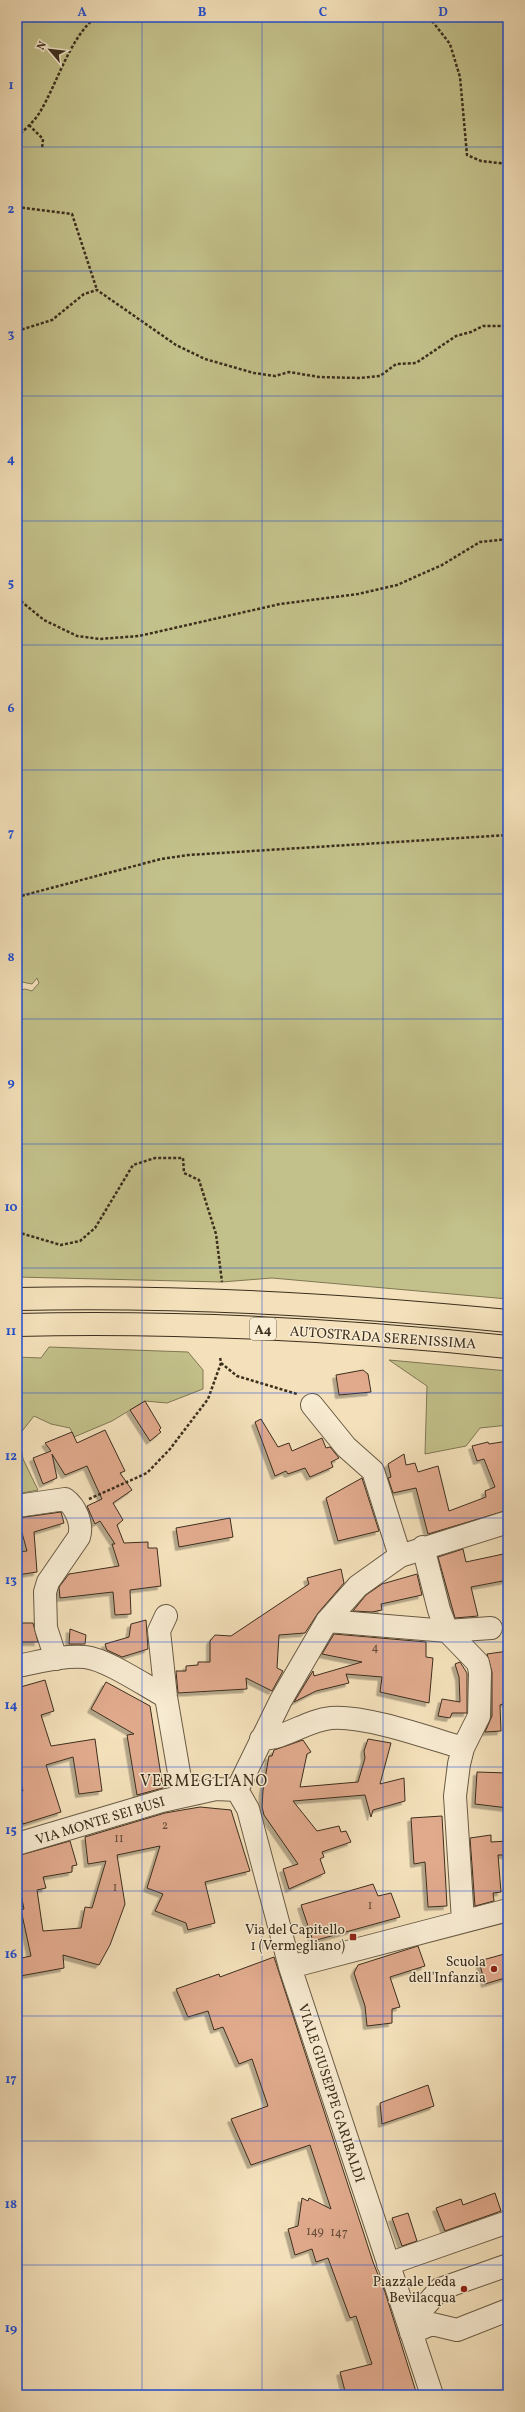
<svg xmlns="http://www.w3.org/2000/svg" width="525" height="2412" font-family="Vollkorn,serif">
<defs>
<filter id="shadow"><feDropShadow dx="-3.5" dy="3.5" stdDeviation="0" flood-color="#0004"/></filter>
</defs>
<rect width="100%" height="100%" fill="#f4e1bb"/>
<filter id="stains"><feTurbulence type="fractalNoise" baseFrequency=".005" numOctaves="4"/><feColorMatrix values="0 0 0 0 .2 0 0 0 0 .09 0 0 0 0 .02 0 0 0 .5 -.17"/></filter>
<radialGradient id="worn" r=".72"><stop offset=".6" stop-color="#630" stop-opacity="0"/><stop offset="1" stop-color="#630" stop-opacity=".3"/></radialGradient>
<path fill="#c3c18b" stroke="#807854" d="M17 17H508V1299L272 1278 222 1282 17 1277V989L18 991 25 989 32 991 39 983 37 978 32 984 22 982 17 986Z
M49 1347 188 1352 203 1370V1389L167 1403 145 1401 112 1421 74 1437 70 1428 51 1424 34 1416 19 1435 23 1459 38 1490 17 1494V1357L41 1358Z
M389 1360 508 1371V1425L480 1428 466 1446 425 1454 427 1386Z"/>
<path fill="#e1aa8d" stroke="#3c2e1d" filter="url(#shadow)" d="M363 1370 368 1374 371 1392 339 1395 336 1375Z
M145 1401 161 1428 159 1430 161 1432 150 1441 130 1410Z
M261 1419 278 1447 289 1443 292 1451 322 1438 326 1448 330 1447 339 1458 331 1462 333 1467 310 1477 305 1468 288 1474 286 1471 275 1476 255 1422Z
M105 1430 125 1471 120 1473 132 1490 113 1503 123 1520 117 1525 124 1543 148 1542V1548H157L161 1586 130 1590 131 1614 115 1615 113 1592 60 1598 59 1587 69 1574 119 1566 112 1544H115L100 1521 95 1524 87 1506 102 1499 87 1466 65 1475 52 1454 57 1478 43 1484 33 1458 51 1451 45 1443 72 1432 77 1443Z
M508 1441V1510L428 1534 416 1488 393 1493 388 1478 391 1477 388 1464 404 1454 406 1465 415 1463 418 1472 438 1466 449 1511 486 1497 485 1491 495 1487 484 1459 477 1461 472 1446 488 1442 489 1444Z
M362 1478 379 1531 338 1541 326 1498Z
M61 1512 64 1523 34 1532 37 1572 17 1575V1552L27 1551 18 1518Z
M230 1518 233 1537 179 1547 176 1528Z
M463 1549 466 1562 508 1553V1580L471 1587 478 1616 455 1618 438 1557Z
M341 1569 344 1583 318 1613 305 1633 279 1635 277 1668 283 1671 272 1691 246 1678 247 1689 178 1693 176 1671H186V1666L198 1665V1662H210V1641L215 1635 231 1636 309 1584 307 1578Z
M417 1574 422 1595 381 1604 382 1610 372 1612 353 1611 366 1595 382 1584Z
M146 1620 148 1649 122 1657 107 1650 105 1644 129 1637 131 1624Z
M17 1623H33L38 1642H17Z
M70 1629 86 1635 85 1644H69Z
M334 1634 426 1642V1657L433 1658 429 1703 380 1692 382 1677 346 1674 349 1683 316 1691 294 1702 313 1671 314 1676 362 1662 322 1654Z
M508 1651V1702L500 1705 501 1731 485 1732 492 1716V1672L487 1654Z
M460 1662 467 1673V1713H452L450 1718 438 1716 442 1699 460 1702 459 1677 455 1664Z
M45 1680 54 1711 41 1715 51 1746 95 1739 102 1791 79 1794 73 1757 46 1765 61 1812 23 1824 17 1803V1792L23 1791 17 1771V1688Z
M106 1682 150 1706 163 1788 137 1795 127 1735 134 1734 91 1709Z
M368 1739 391 1743 380 1784 404 1778 405 1801 373 1810 371 1817 365 1795 293 1801 317 1831 339 1826 341 1832 346 1831 351 1842 322 1852 324 1857 320 1859 325 1873 289 1889 283 1869 298 1864 264 1815 262 1807 263 1790 269 1756H272L274 1750 303 1740 311 1752 307 1754 300 1787 358 1782 365 1758 364 1751Z
M477 1772 508 1773V1808L475 1804Z
M200 1807 231 1810 250 1871 205 1882 215 1923 188 1930 186 1923 155 1911 163 1894 147 1888 160 1846 117 1855 125 1904 110 1945 99 1965 63 1955 64 1968 20 1976 17 1959 31 1956 21 1910 24 1909 19 1885H17V1856L70 1841 77 1865 72 1866V1872L43 1877 46 1888 37 1890 43 1931 81 1928 85 1907 92 1908 106 1861 88 1864 85 1837 165 1813Z
M442 1816 447 1906 428 1907 425 1862 414 1864 411 1818Z
M491 1835V1842L508 1841V1855H498L501 1892 493 1893 494 1901 475 1906 470 1838Z
M373 1884 378 1896 391 1893 400 1917 313 1941 301 1905Z
M418 1946 425 1966 390 1977 400 2007 392 2009V2023L367 2026 365 2006 354 1973 358 1965Z
M508 1953V1977L485 1984 479 1961Z
M274 1957 373 2262 385 2292 417 2395H346L340 2372 372 2364 356 2316 350 2318 328 2258 316 2262 312 2249 295 2255 288 2229 298 2226 302 2198 308 2201 309 2198 331 2209 310 2145 251 2165 231 2119 268 2106 252 2059 239 2064 223 2027 214 2030 208 2011 188 2017 176 1989 219 1974 220 1977Z
M428 2085 434 2106 382 2124 380 2103Z
M495 2193 501 2211 445 2231 436 2208 461 2199 463 2205Z
M408 2213 417 2241 402 2246 392 2218Z"/>
<g fill="none" stroke-linecap="round" stroke-linejoin="round">
<defs>
<path id="minor" d="M312 1405 346 1447 373 1471 400 1556
M17 1506 65 1499C76 1507 83 1524 79 1537L48 1582 45 1592 46 1628 56 1659
M423 1547 439 1610 447 1631 478 1663 480 1672 479 1716 463 1748 459 1764 455 1796 463 1921
M166 1616 159 1631 166 1697 183 1796
M327 1621 447 1631 491 1628
M17 1666C39 1662 63 1655 85 1657 106 1659 146 1686 166 1697
M261 1739C285 1739 307 1720 331 1718 365 1715 429 1738 463 1748
M237 1790 248 1809 290 1967 432 2395
M237 1790 281 1700 327 1621 358 1586 400 1556 508 1522
M17 1844 162 1801 216 1789 237 1790
M290 1967 508 1910
M388 2264 508 2222
M405 2314 425 2306 440 2289 508 2265
M411 2333 432 2324 457 2330 508 2310"/>
<path id="highway" d="M17 1299C181 1295 345 1305 508 1321
M17 1325C181 1321 345 1330 508 1347"/>
</defs>
<use href="#minor" stroke="#6a5b44" stroke-width="24"/>
<use href="#highway" stroke="#3c2e1d" stroke-width="24"/>
<path stroke="#3c2e1d" stroke-width="2.5" stroke-dasharray="3 2" stroke-linecap="butt" d="M429 17 450 44 460 77 467 155 481 161 508 164
M29 125 43 139 42 149
M17 137C24 130 34 122 40 112 57 84 70 37 96 17
M17 207 72 214 97 290
M17 331 52 320 84 294 97 290 176 345 205 359 254 373 275 376 289 372 319 377 360 378 380 376 396 364 416 363 456 336 471 332 483 326H508
M17 598 44 620 77 636 100 639 139 636 280 604 358 594 397 585 442 565 480 542 508 539
M17 897 161 859 188 855 508 835
M17 1232 61 1245 80 1241 95 1228 133 1165 155 1158H183L184 1173 199 1180 216 1234 222 1282
M221 1363 237 1376 297 1394
M89 1499 147 1473 170 1449 208 1399 221 1363 220 1357"/>
<use href="#minor" stroke="#f8ecd3" stroke-width="22"/>
<use href="#highway" stroke="#f4e1bb" stroke-width="22"/>
</g>
<path fill="none" stroke="#1d4ed8" stroke-width="1" stroke-opacity="0.55" d="M142 17V2395M262 17V2395M383 17V2395M17 147H508M17 271H508M17 396H508M17 521H508M17 645H508M17 770H508M17 894H508M17 1019H508M17 1144H508M17 1268H508M17 1393H508M17 1518H508M17 1642H508M17 1767H508M17 1891H508M17 2016H508M17 2141H508M17 2265H508"/>
<g fill="#8f2418" stroke="#f8ecd3" stroke-width="1.5">
<rect x="349" y="1933" width="8" height="8" rx="2"/>
<circle cx="494" cy="1969" r="4"/>
<circle cx="464" cy="2289" r="4"/>
</g>
<g text-anchor="middle" stroke-width="3" stroke-linejoin="round" paint-order="stroke">
<g font-size="12" fill="#654d39">
<text x="375" y="1651">4</text>
<text x="165" y="1829">2</text>
<text x="119" y="1842">11</text>
<text x="115" y="1891">1</text>
<text x="370" y="1909">1</text>
<text x="315" y="2235">149</text>
<text x="339" y="2236">147</text>
</g>
<rect fill="#f8ecd3" stroke="#746754" stroke-width="1" x="250" y="1318" width="26" height="22" rx="3"/>
<g font-size="13" font-weight="bold" fill="#3c2e1d">
<text x="263" y="1334">A4</text>
</g>
<g font-size="14" fill="#3c2e1d" stroke="#f8ecd3">
<text transform="translate(383 1337) rotate(4)" y="5">AUTOSTRADA SERENISSIMA</text>
<text transform="translate(100 1820) rotate(-17)" y="5">VIA MONTE SEI BUSI</text>
<text transform="translate(332 2093) rotate(72)" y="5">VIALE GIUSEPPE GARIBALDI</text>
</g>
<g font-size="14" fill="#3c2e1d" stroke="#f8ecd3" text-anchor="end">
<text x="345" y="1934">Via del Capitello<tspan x="345" dy="16">1 (Vermegliano)</tspan></text>
<text x="486" y="1966">Scuola<tspan x="486" dy="16">dell'Infanzia</tspan></text>
<text x="456" y="2286">Piazzale Leda<tspan x="456" dy="16">Bevilacqua</tspan></text>
</g>
<g font-size="16" letter-spacing="1" fill="#3c2e1d" stroke="#f8ecd3">
<text x="204" y="1786">VERMEGLIANO</text>
</g>
</g>
<rect width="525" height="2412" fill="none" stroke="#f4e1bb" stroke-width="44"/>
<g transform="translate(50 50) rotate(298)" stroke="#f8ecd3" stroke-width="3" paint-order="stroke">
<path d="M0-3L7 15L0 10L-7 15Z" fill="#3c2e1d"/>
<text y="-6" font-size="11" font-weight="bold" text-anchor="middle" fill="#3c2e1d">N</text>
</g>
<rect x="22" y="22" width="481" height="2368" fill="none" stroke="#1d4ed8" stroke-width="1.5"/>
<g font-size="13" text-anchor="middle" font-weight="bold" fill="#1d4ed8">
<text x="82" y="16">A</text>
<text x="202" y="16">B</text>
<text x="323" y="16">C</text>
<text x="443" y="16">D</text>
<text x="11" y="89">1</text>
<text x="11" y="213">2</text>
<text x="11" y="338">3</text>
<text x="11" y="463">4</text>
<text x="11" y="587">5</text>
<text x="11" y="712">6</text>
<text x="11" y="837">7</text>
<text x="11" y="961">8</text>
<text x="11" y="1086">9</text>
<text x="11" y="1211">10</text>
<text x="11" y="1335">11</text>
<text x="11" y="1460">12</text>
<text x="11" y="1584">13</text>
<text x="11" y="1709">14</text>
<text x="11" y="1834">15</text>
<text x="11" y="1958">16</text>
<text x="11" y="2083">17</text>
<text x="11" y="2208">18</text>
<text x="11" y="2332">19</text>
</g>
<rect width="100%" height="100%" filter="url(#stains)"/>
<rect width="100%" height="100%" fill="url(#worn)"/>
</svg>
